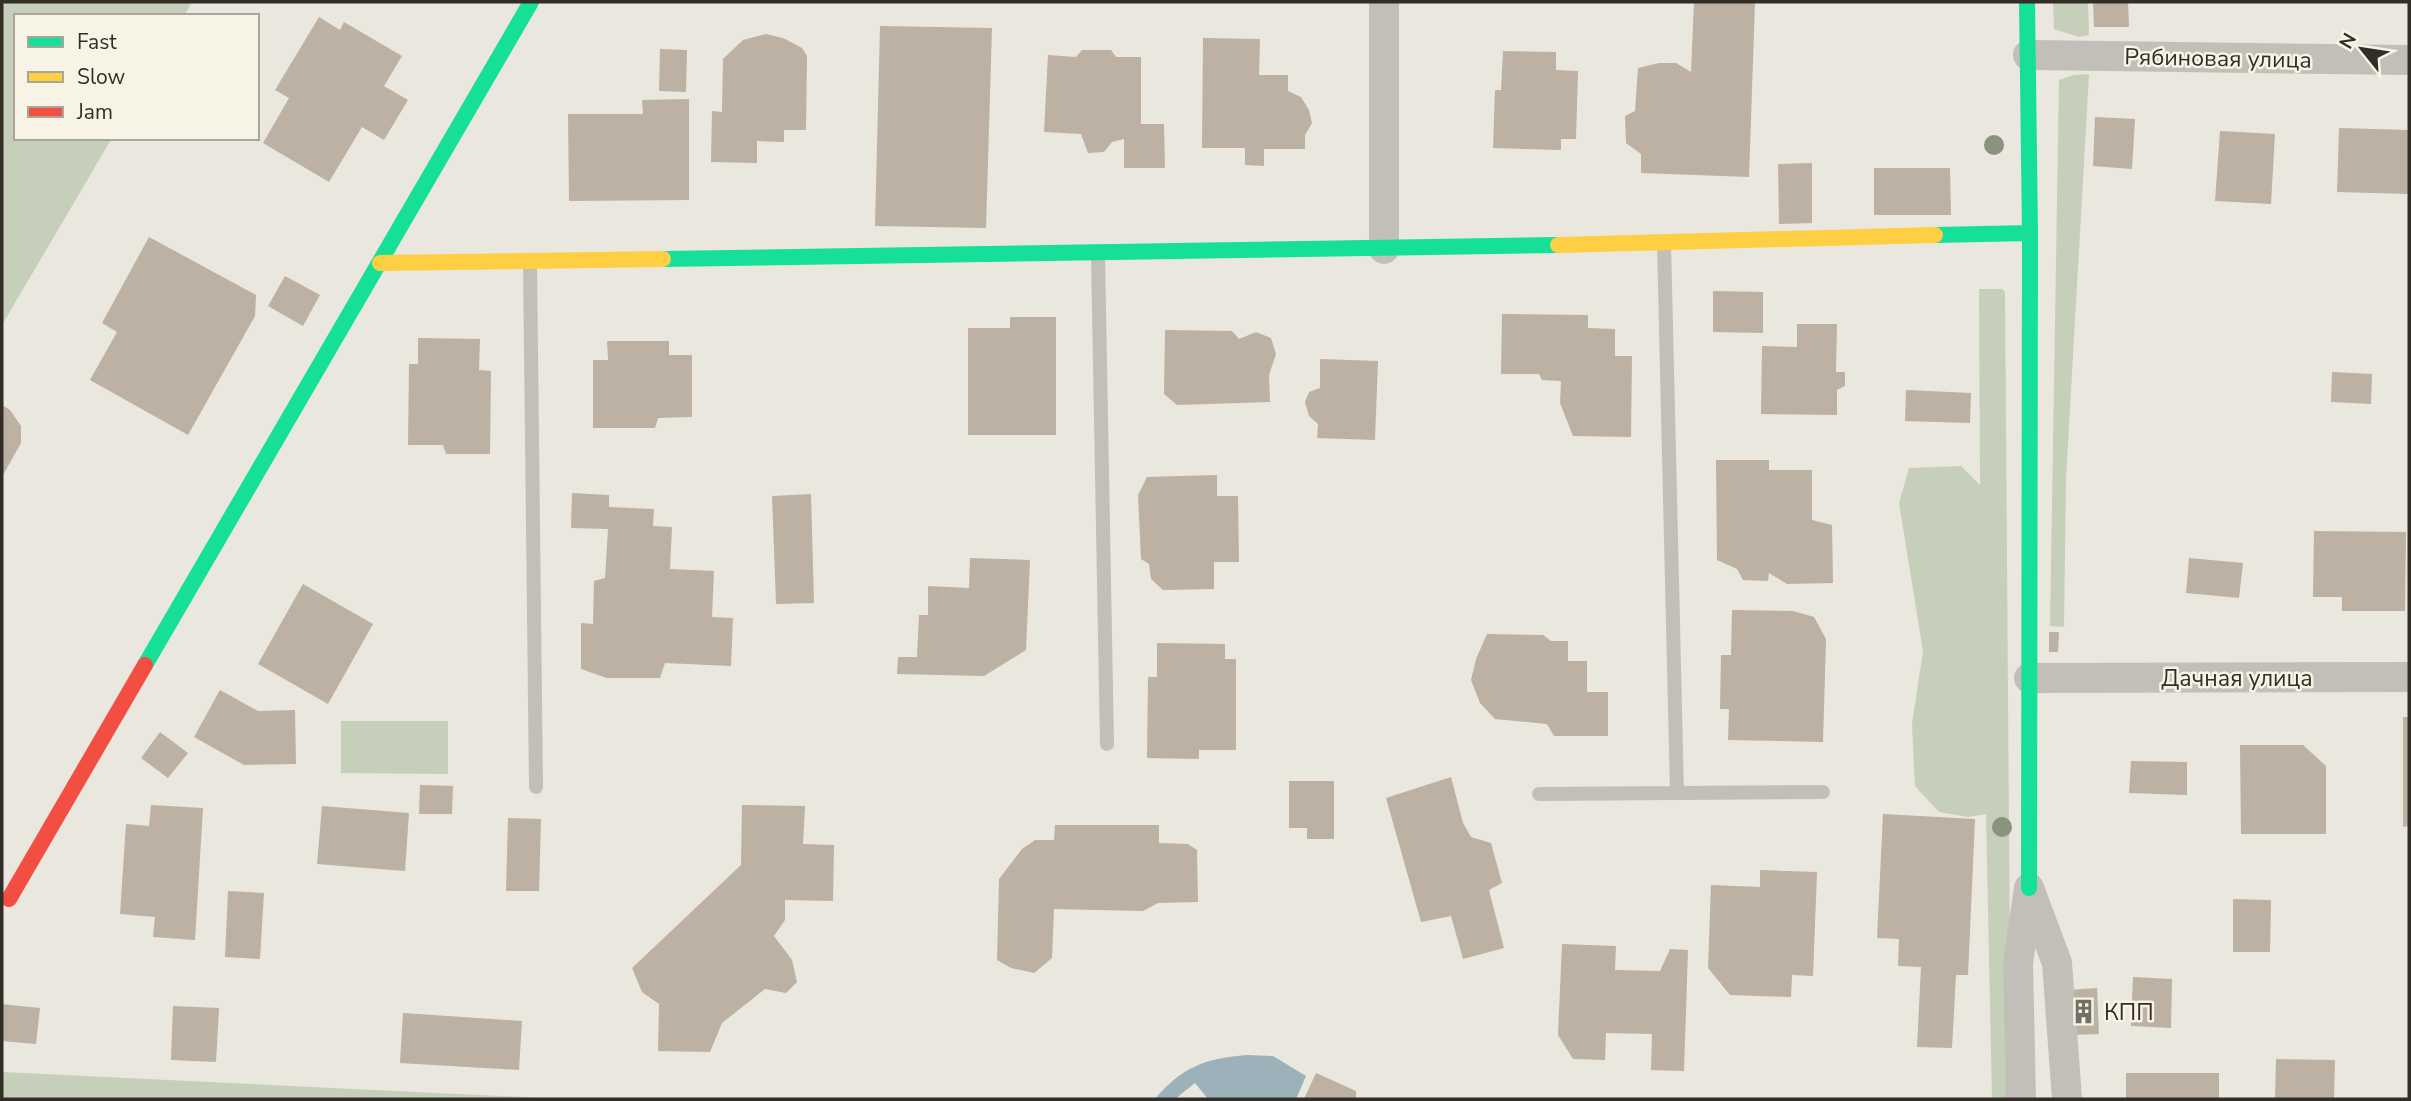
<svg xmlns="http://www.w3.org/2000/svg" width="2411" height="1101" font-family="'Nunito Sans',sans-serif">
<rect width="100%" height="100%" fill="#eae7de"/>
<path fill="#c6cfb9" d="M2 2H192L184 16H16V138H112L2 325Z
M2053 2H2088L2089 35 2079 37 2054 29Z
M2089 74 2066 479 2064 627 2050 626 2059 80 2074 75Z
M1979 289H2002L2005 292 2011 1099H1992L1986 814 1968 817 1939 812 1915 786 1912 724 1923 651 1899 503 1909 468 1961 466 1980 485Z
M341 721H448V774L341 773Z
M2 1072 563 1099H2Z"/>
<path fill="#9cb1b9" d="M1247 1055 1273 1056 1306 1076 1296 1099H1208L1195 1083 1175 1099H1155C1182 1067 1206 1058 1247 1055Z"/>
<path fill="#bcb1a2" d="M1694 2H1755L1749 177 1641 173V154L1626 143 1625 116 1635 111 1638 68 1659 63H1676L1691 72Z
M2093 2H2128L2129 27H2094Z
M319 17 340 30 344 22 402 56 384 86 408 100 384 140 362 127 329 182 263 143 289 98 275 90Z
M880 26 992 28 986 228 875 226Z
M766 34 783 38 802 48 807 56 806 130H784V142L757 141V163L711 162 712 111 722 112 723 59 743 40Z
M1203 38 1260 39 1259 75H1288V91L1301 97 1309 110 1312 123 1305 135V149H1264V166L1245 165V148H1202Z
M660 49 687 50 686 92 659 91Z
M1082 50H1111L1116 57H1141V124H1164L1165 168H1124V139L1112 142 1104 152 1088 153 1081 134 1044 132 1048 55 1076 57Z
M1503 51 1556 52V70L1578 71 1576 139H1561V150L1493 148 1495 90H1501Z
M689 99V200L569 201 568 114H643L642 100Z
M2095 117 2135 119 2132 169 2093 166Z
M2339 128 2409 130V194L2337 192Z
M2220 131 2275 134 2271 204 2215 201Z
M1812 163V223L1779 224 1778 164Z
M1874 168H1950L1951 215H1874Z
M149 237 256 295 255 316 188 435 90 380 117 332 102 323Z
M285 276 320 295 303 326 268 306Z
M1713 291 1763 292V333L1713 332Z
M1502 314 1588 315V328L1615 329V356H1632L1631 437 1573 436 1560 403 1561 381 1542 380 1539 374H1501Z
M1010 317H1056V435H968V328H1010Z
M1797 324H1837L1836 372H1845V386L1837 390V415L1761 414 1762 346 1797 347Z
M1165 330 1232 331 1239 339 1256 332 1271 338 1276 354 1269 375 1270 402 1177 405 1164 394Z
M418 338 480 339 479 370 491 371 490 454H446L443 445H408L409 364H418Z
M607 341H669V355H692V417L658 418 655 428H593V360H608Z
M1320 359 1378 361 1375 440 1317 438 1318 424 1309 416 1305 402 1309 392 1320 388Z
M2332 372 2372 374 2371 404 2331 402Z
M1906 390 1971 393 1970 423 1905 421Z
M2 405 10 410 21 426V443L2 477Z
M1716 460H1769V470H1812V520L1832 525 1833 583 1787 584 1769 573 1768 581 1743 580 1737 569 1717 560Z
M1217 475V496H1238L1239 562H1214V589L1163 590 1151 579 1149 564 1141 559 1138 495 1147 477Z
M572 493 609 495V507L654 509 653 526 672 527 670 569 714 571 712 617 733 618 731 666 665 663 660 678H607L581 669V623L593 624 594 581 605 578 608 529 571 528Z
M811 494 814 603 776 604 772 496Z
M2314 531 2406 532 2405 611H2342V597H2313Z
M970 558 1030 560 1026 650 984 676 897 674 898 657H917L919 615H928V586L969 588Z
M2189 558 2243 563 2239 598 2186 593Z
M303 584 373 624 328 704 258 664Z
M1732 610 1793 611 1814 617 1826 639 1823 742 1728 740 1729 709H1720L1721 655H1731Z
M2049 632H2059L2058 652H2049Z
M1487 634 1543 635 1551 641H1568V661H1587V692H1608V736H1554L1547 724 1495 719 1480 703 1471 680 1476 659Z
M1157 643 1225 644V659H1236V750H1199V759L1147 758 1148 677H1157Z
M220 690 258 711 295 710 296 764 244 765 194 737Z
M2403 717H2409V826L2403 827Z
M160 732 188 753 168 778 141 758Z
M2240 745H2303L2326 766V834H2241Z
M2131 761 2187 762V795L2129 793Z
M1451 777 1463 823 1471 837 1491 843 1502 883 1489 890 1504 948 1463 959 1451 916 1421 922 1386 798Z
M1289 781H1334V839H1307V828H1289Z
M420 785 453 786 452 814H419Z
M151 805 203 808 195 940 153 937 155 917 120 914 126 824 149 826Z
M742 805 805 806 803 844 834 845 833 901 785 900V920L774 936 792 960 797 982 786 993 765 989 722 1023 710 1052 658 1051 659 1004 642 992 632 968 741 865Z
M322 806 409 813 405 871 317 864Z
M1883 814 1975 819 1968 975H1956L1952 1048 1917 1047 1921 967 1898 966 1899 939 1877 938Z
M508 818 541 819 539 891H506Z
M1055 825H1159V843L1188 844 1197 850 1198 902 1158 903 1143 911 1054 909 1052 958 1034 973 1011 968 997 960 999 879 1022 849 1035 840H1054Z
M1760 870 1817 872 1813 976 1792 975 1791 997 1730 995 1708 968 1711 885 1760 887Z
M228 891 264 893 260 959 225 957Z
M2233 899 2271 900 2270 952H2233Z
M1562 944 1616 946 1615 970 1660 971 1670 949 1688 950 1684 1071 1651 1070 1652 1034 1606 1033 1605 1060 1573 1059 1558 1035Z
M2133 977 2172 979 2171 1028 2131 1026Z
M2097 988 2099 1034 2071 1035 2069 990Z
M2 1004 40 1008 36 1044 2 1041Z
M173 1006 219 1008 216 1062 171 1060Z
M403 1013 522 1021 519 1070 400 1063Z
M2276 1059 2335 1060 2334 1099H2275Z
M1316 1073 1356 1091V1099H1304Z
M2126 1073H2219V1099H2126Z"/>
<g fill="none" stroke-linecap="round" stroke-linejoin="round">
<path stroke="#c2bfb8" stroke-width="14" d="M1664 243 1677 793
M1098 256 1107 744
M530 263 536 787
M1539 794 1823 792"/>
<path stroke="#c2bfb8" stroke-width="30" d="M2028 55 2409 60
M1384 249V2
M2029 678 2409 677
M2029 888 2057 963 2067 1099
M2021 1099 2018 963 2029 888"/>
<path stroke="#16e098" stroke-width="16" d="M2027 2 2030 233 2029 888
M1935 235 2030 233
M663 259 1558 245
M145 665 531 2"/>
<path stroke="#ffcf43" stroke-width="16" d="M1558 245 1935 235
M380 263 663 259"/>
<path stroke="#f24e42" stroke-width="16" d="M9 899 145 665"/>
</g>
<g fill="#89937d">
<circle cx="1994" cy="145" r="10"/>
<circle cx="2002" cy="827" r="10"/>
</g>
<defs>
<symbol id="building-bare" viewBox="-9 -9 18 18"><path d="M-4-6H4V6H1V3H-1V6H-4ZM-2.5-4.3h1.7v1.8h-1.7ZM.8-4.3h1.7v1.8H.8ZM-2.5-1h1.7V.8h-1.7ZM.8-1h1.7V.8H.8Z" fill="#726f67" stroke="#f7f4e5" stroke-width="2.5" paint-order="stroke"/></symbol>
</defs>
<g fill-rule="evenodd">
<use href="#building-bare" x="2066" y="994" width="35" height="35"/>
</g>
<g text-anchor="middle" stroke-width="5" stroke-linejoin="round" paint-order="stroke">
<g font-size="23" fill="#322e27" stroke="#f7f4e5">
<text transform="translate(2218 58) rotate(1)" y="8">Рябиновая улица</text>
<text x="2237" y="686">Дачная улица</text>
</g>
<g font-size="23" fill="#322e27" stroke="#f7f4e5" text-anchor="start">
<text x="2104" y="1020">КПП</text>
</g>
</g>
<rect width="2411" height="1101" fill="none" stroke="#322e27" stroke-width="7"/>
<rect x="14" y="14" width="245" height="126" fill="#f7f4e5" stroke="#a8a599" stroke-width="2"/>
<rect x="28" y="37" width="35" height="10" fill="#16e098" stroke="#a8a599" stroke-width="2"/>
<text x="77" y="49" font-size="21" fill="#322e27">Fast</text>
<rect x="28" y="72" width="35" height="10" fill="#ffcf43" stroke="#a8a599" stroke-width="2"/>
<text x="77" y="84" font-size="21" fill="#322e27">Slow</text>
<rect x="28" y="107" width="35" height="10" fill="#f24e42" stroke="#a8a599" stroke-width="2"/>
<text x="77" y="119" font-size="21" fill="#322e27">Jam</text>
<g transform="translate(2362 49) rotate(300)" stroke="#f7f4e5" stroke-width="5" paint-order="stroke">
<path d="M0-5L12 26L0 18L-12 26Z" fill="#322e27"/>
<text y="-10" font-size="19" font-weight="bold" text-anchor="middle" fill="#322e27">N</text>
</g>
</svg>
